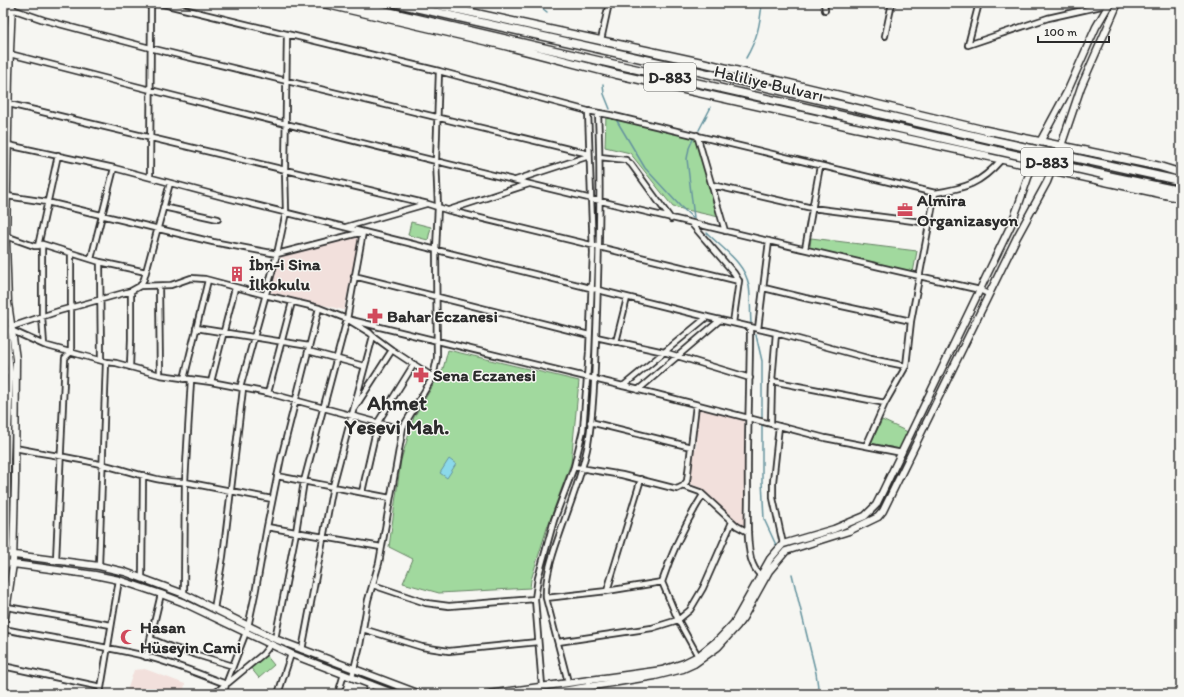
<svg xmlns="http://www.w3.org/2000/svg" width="1184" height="697" font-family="Itim,sans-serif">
<rect width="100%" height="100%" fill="#f6f6f2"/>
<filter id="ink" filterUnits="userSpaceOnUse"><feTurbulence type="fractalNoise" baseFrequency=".025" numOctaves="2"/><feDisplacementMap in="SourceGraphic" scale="8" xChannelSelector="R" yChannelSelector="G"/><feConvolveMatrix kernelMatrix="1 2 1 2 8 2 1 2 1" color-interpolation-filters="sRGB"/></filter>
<g filter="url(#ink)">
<path fill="#f2e0dc" d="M357 236 359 238 344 310 269 292 279 259 281 256Z
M699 406 744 417 745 526 737 522 701 488 690 484 692 452 696 448 697 437 694 432 697 408Z
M145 669 185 684 184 690 190 694H126L134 670Z"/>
<path fill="#a1d99e" stroke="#668264" d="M606 114 695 136 719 217 673 207 630 153 605 147Z
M411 222 431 227 428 240 408 235Z
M811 238 917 251 913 273 810 248Z
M448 350 579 381 571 463 547 528 531 580 530 588 439 593 403 583 413 559 389 547 401 460 414 417 443 369Z
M882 420 908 432 900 449 871 443Z
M265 654 274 665 259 678 250 667Z"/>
<path fill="#8bd9ea" stroke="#65939e" d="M449 459 456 464 447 478 440 473Z"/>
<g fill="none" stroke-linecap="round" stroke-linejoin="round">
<path stroke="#65939e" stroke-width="1.5" d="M536 3 547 12
M746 58C757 39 760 25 762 3
M603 84 604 94 610 109
M617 121 645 168 680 206 693 218
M699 130 711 107
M693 218H694L687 159 689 148 694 137
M707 233C723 249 745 263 749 286 751 298 750 311 751 323
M756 335 762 361V481L764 519 776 545
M792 574 816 673 819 694"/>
<defs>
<path id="minor" d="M159 3 439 71 588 111 610 115 935 193C966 188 980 184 1001 160
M824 3 825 10
M979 3 968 45 1048 18 1110 4
M12 9 44 20 150 48 589 154
M885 36 892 3
M601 40 609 3
M10 54C332 137 656 216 980 290L988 294
M9 104 428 204 447 210 739 281
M697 135 725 231
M8 145 114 168 223 197 707 317 776 333 871 359 906 366
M600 157 626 160 631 164 671 219
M150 177 151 3
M516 180 589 156
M712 185 812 208 929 223
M7 196 47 202 213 242 277 254 363 232 347 319 370 333 373 336 392 350 433 377
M163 207 218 219
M449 210 529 184
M691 223 734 273 739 281 733 323
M346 227 426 204
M6 236 34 246H38L42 244 100 262 146 272
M42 244V316L44 345
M38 246 58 155
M805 249 820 166
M91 259 114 168
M100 262 101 360
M354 276 589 335
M140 286 171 285 191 278 205 279 265 295 319 308 347 319 656 394 825 438 902 453
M159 286 160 375
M764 288 805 298 911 321
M11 327 59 311 131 291 140 286 144 279 170 183
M750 327C750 383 747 439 748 495 748 516 746 538 751 559 753 566 755 570 760 575
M196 328 309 346
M758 329 769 241
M10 331H13L44 345 106 362 116 363 160 375 211 382 268 393 398 428 403 427
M596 337 664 352 750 378
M616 342 627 298
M308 351 364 366
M130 367 131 339V291
M3 372 10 373
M184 379 208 280
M191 380 185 482 272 499
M772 381 885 403
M211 382 235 288
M623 386 707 317
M240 388 277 254 286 212 285 170 287 34
M638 390 720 320
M268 393 292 302
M354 409 392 350
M590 422 691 447
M771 423 772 381 776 333
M779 426 773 482V498L783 544
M866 446 885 403 906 366 911 321 935 193
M15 448C45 454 75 458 104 465 130 471 159 483 185 482L184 594
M574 467 622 475 677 489 683 486 687 481 696 405
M277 476 390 498
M683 486 700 492 737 526 748 532
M362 492 378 422 414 364
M267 527 381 547
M56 560 65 358 71 352V253
M99 566 106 362
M142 578 143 475
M373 585 426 603 449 606 535 599
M607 591 641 479
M546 598 607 591 662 582
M7 607 111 625
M214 609 223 556 243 389
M3 629C51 638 98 645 145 656 173 663 199 674 226 684L224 694
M363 629 422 647 449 651 538 642
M151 639 171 647 233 666
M275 639 296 532 304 481 347 319
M558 642 652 628 678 620 690 610 703 588 732 522
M302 650 333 486 373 336
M698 656 678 620 662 582C672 551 686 522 703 495
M146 657 161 594
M3 666 101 687
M352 677 360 645 368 600 379 563 403 427 433 377 437 358 436 250 438 206 436 160 439 71
M568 682 546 598C545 577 552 556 559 536 569 506 582 476 588 444 595 401 595 356 597 312 599 246 601 179 598 113
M228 683 263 654 271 644
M542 686 535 599 538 578 554 520 574 467 583 430 589 352 593 253 588 111
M100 694 119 580
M214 694 226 684 248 627 255 594 267 527 281 458 319 308
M278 694 291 654
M338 694 344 674
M367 694 371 684"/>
<path id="major" d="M3 317 6 331 10 373 7 459V546L3 592
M7 554 99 566 125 572 184 594 275 639 420 694
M6 563 95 575 119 580 161 594 182 602 291 654 395 694
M3 631 13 564 15 483 16 359 8 303 6 242 9 74 12 3
M488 694 662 670 684 663 698 656 719 639 734 623 770 559 783 544 834 529 865 516 876 505 880 497 1011 225 1019 204 1040 142 1068 90 1096 27 1110 3
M544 694 655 676 683 669 694 664 718 647 737 626 743 618 769 571 786 551 849 531 878 517 883 511 1017 237 1047 182 1061 146 1081 87 1118 3"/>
<path id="highway" d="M321 3 503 45 615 74 857 128
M351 3 600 61 990 149
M395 3 701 72 992 140
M428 3 704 63 984 130 1158 166 1181 173
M853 127 1181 198
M1108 165 1181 181
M1105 175 1181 191"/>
</defs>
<use href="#minor" stroke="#2b2b2b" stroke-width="8"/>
<use href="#major" stroke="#2b2b2b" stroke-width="9"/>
<use href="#highway" stroke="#2b2b2b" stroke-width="10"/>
<use href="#minor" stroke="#f6f6f2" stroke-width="4.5"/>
<use href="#major" stroke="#f6f6f2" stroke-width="6"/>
<use href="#highway" stroke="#f6f6f2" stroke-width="7"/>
<defs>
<path id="highway-bridge" d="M992 140 1108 165
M990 149 1105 175"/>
</defs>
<use href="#highway-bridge" stroke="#2b2b2b" stroke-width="10" stroke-linecap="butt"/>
<use href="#highway-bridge" stroke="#f6f6f2" stroke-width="7"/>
</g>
</g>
<defs>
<symbol id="office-bare" viewBox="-9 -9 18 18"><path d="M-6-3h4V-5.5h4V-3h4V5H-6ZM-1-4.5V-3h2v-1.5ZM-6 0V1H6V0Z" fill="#d1495b" stroke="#f6f6f2" stroke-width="2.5" paint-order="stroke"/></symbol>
<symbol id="building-bare" viewBox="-9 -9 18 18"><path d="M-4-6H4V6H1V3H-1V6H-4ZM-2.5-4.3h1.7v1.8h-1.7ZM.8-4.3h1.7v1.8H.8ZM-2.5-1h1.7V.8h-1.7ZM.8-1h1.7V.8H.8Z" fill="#d1495b" stroke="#f6f6f2" stroke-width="2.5" paint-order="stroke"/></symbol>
<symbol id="pharmacy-bare" viewBox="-9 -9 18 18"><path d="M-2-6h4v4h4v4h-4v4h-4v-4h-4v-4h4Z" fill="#d1495b" stroke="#f6f6f2" stroke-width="2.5" paint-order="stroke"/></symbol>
<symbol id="mosque-bare" viewBox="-9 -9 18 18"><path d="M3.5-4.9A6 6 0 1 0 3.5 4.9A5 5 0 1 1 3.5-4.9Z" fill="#d1495b" stroke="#f6f6f2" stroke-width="2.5" paint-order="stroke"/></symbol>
</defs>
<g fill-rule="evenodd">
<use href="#office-bare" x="894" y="199" width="22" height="22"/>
<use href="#building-bare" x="226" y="263" width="22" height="22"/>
<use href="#pharmacy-bare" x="364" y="305" width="22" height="22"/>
<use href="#pharmacy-bare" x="410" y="364" width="22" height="22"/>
<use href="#mosque-bare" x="117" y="626" width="22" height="22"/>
</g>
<g text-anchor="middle" stroke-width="3" stroke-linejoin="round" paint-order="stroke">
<g fill="#f6f6f2" stroke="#686867" stroke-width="1">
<rect x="644" y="63" width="52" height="28" rx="3"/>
<rect x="1021" y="148" width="52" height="28" rx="3"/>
</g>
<g font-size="16" font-weight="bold" fill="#2b2b2b">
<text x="670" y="83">D-883</text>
<text x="1047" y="168">D-883</text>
</g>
<g font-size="17" fill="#2b2b2b" stroke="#f6f6f2">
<text transform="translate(769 83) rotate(13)" y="6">Haliliye Bulvarı</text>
</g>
<g font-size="17" font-weight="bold" fill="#2b2b2b" stroke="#f6f6f2" text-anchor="start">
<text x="917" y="206">Almira<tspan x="917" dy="20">Organizasyon</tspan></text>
<text x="249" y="270">İbn-i Sina<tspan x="249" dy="20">İlkokulu</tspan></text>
<text x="387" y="322">Bahar Eczanesi</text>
<text x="433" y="381">Sena Eczanesi</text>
<text x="140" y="633">Hasan<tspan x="140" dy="20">Hüseyin Cami</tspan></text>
</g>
<g font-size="21" font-weight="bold" fill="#2b2b2b" stroke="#f6f6f2">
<text x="397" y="410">Ahmet<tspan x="397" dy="24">Yesevi Mah.</tspan></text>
</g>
</g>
<rect width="1184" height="697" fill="none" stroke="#f6f6f2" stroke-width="16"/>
<rect x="8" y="8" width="1168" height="681" fill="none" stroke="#2b2b2b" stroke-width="1.5" filter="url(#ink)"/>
<path d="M1038 36v6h71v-6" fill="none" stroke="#2b2b2b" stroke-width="2"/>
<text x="1044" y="36" font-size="12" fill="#2b2b2b" stroke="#f6f6f2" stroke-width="3" paint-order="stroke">100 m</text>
</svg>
